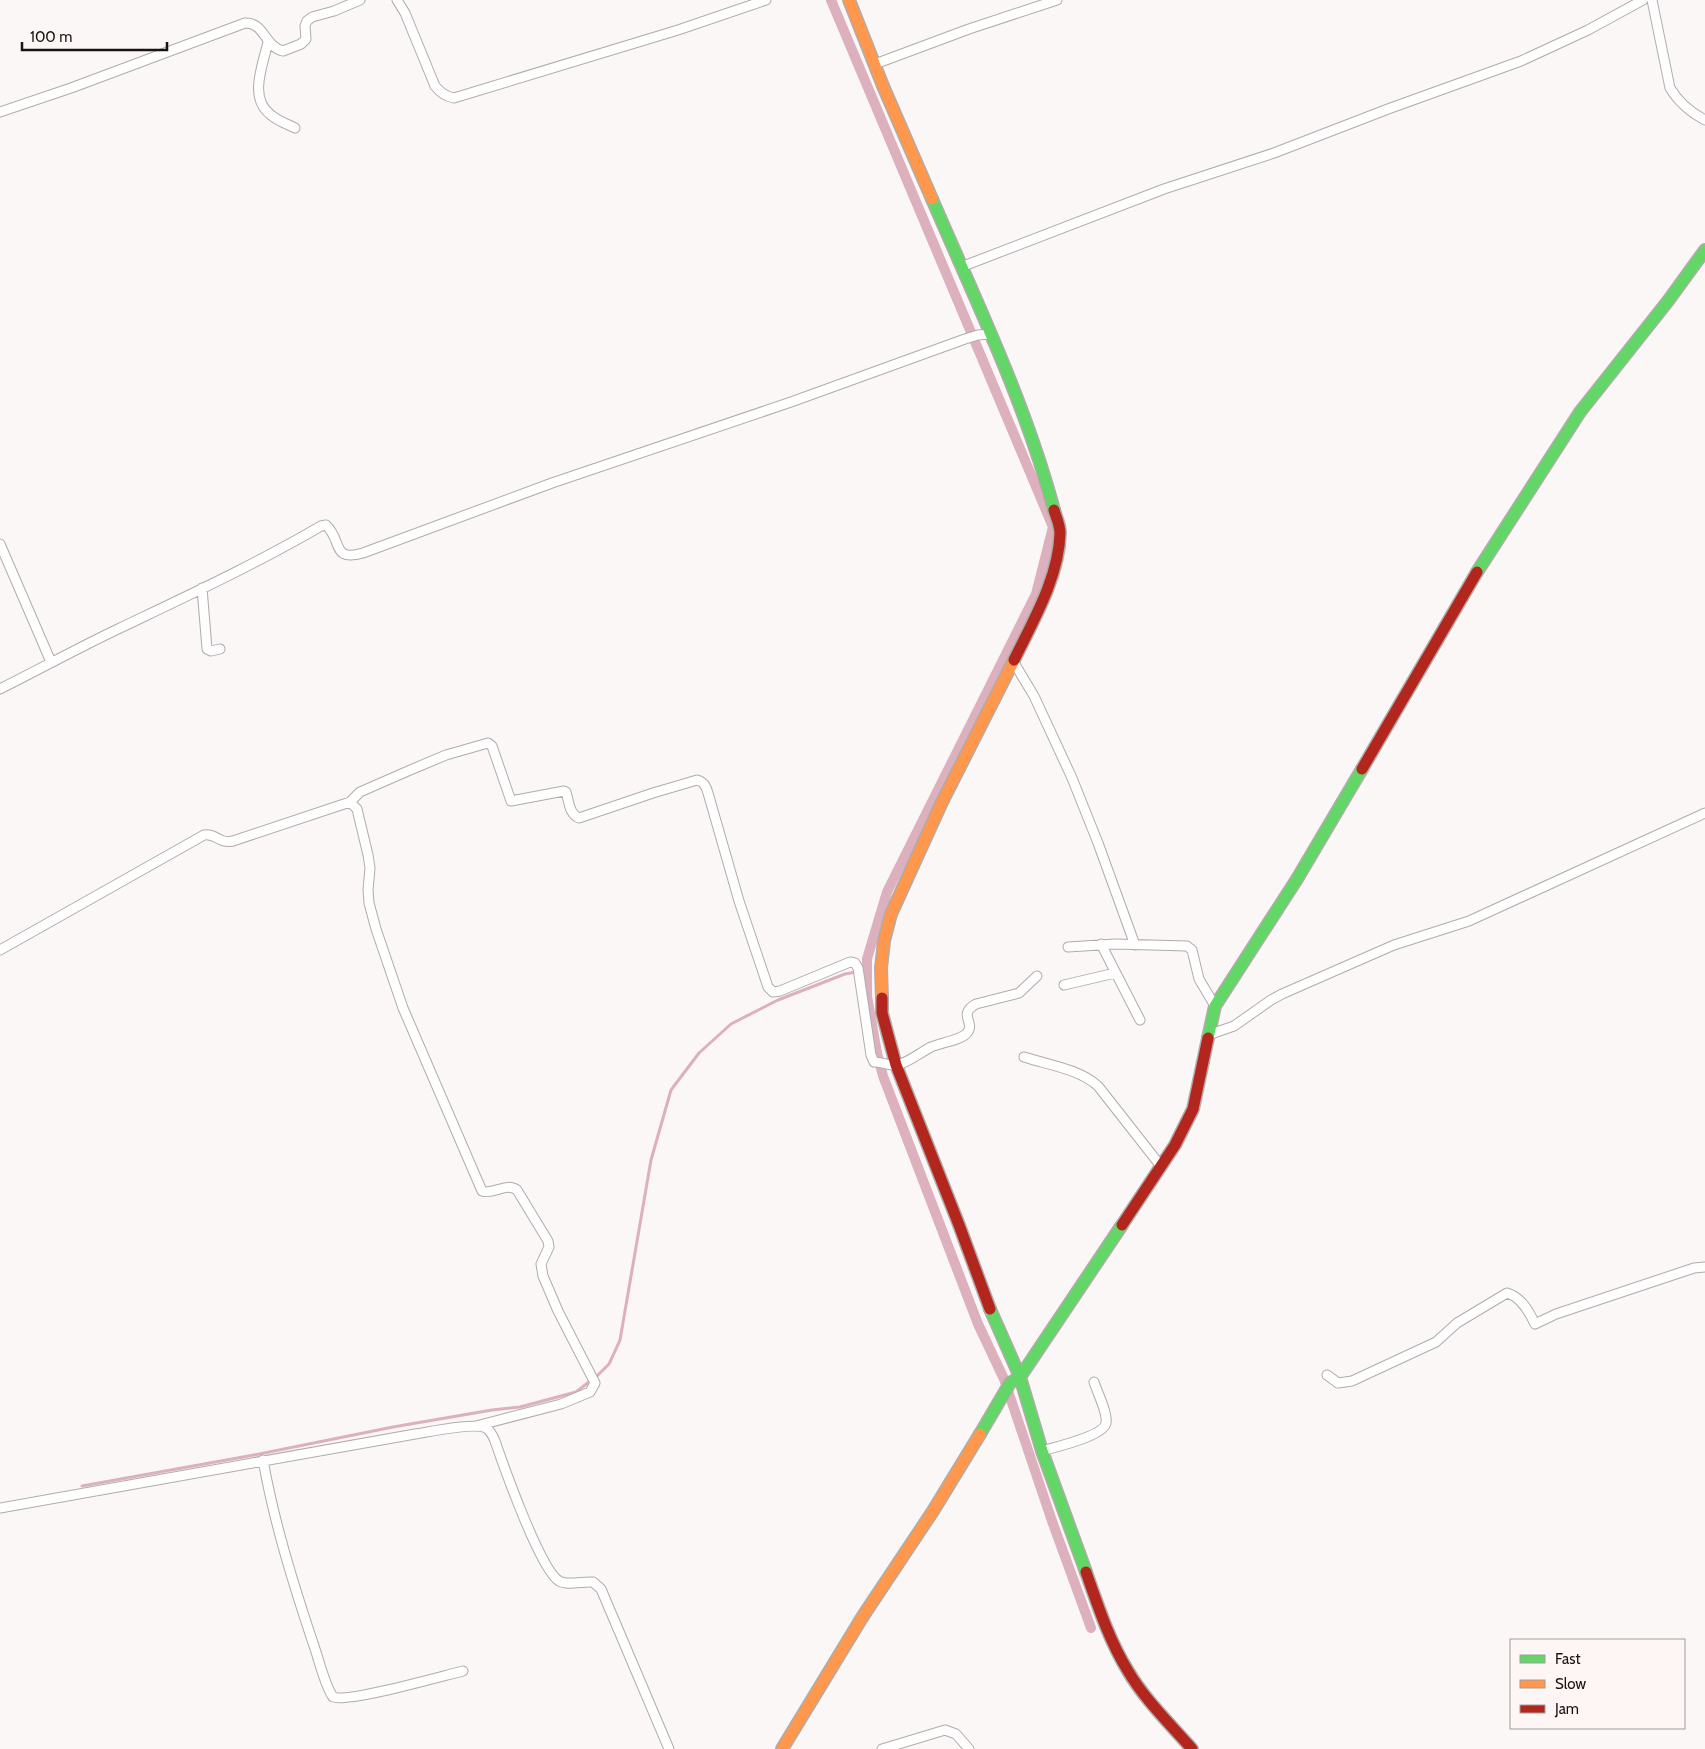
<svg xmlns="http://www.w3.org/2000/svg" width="1705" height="1749" font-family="Cabin,sans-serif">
<rect width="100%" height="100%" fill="#fbf7f6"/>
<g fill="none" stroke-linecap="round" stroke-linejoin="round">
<path stroke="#dcb1bd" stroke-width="3" d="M82 1486 254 1455 393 1427 492 1410 520 1407 576 1392 598 1375 609 1364 620 1340 651 1160 671 1090 699 1053 731 1024 778 1000 845 974 867 970"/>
<path stroke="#dcb1bd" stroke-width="10" d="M831 0 1053 527 1036 594 887 892 867 959V996L877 1053 883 1076 978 1324 1004 1379 1052 1521 1091 1628"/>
<defs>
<path id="street" d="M397 0 405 13 435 86C441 93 445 96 454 98L678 30 766 0
M1652 0 1670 88C1679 103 1690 112 1705 120
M268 42C263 65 248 98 271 115 278 121 287 124 295 128
M875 64 969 29 1057 0
M0 112 71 88 245 23C264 22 265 47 283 51L301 44 306 39 305 26 307 21 312 17 334 11 360 0
M961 267 1164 189 1274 153 1388 109 1521 61 1588 30 1643 0
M0 544 51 662
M202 588 207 649 211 651 220 649
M1013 661 1034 696 1072 778 1098 843 1135 945
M0 689C40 669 78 648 118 629 187 596 256 564 321 526L326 525C343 541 331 562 363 553L552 483 791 402 965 339 978 335 990 334
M350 802 360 792 408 771 446 755 488 743 492 746 511 801 564 791 566 792C569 801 569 814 579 818L653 793 697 780C704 782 706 786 708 793L739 901 768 987 773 992 780 991 850 962 855 963 858 968 871 1055 874 1062C881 1062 891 1066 897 1065 908 1063 921 1052 931 1047 940 1043 961 1040 967 1033 976 1022 957 1015 976 1004L1019 993 1037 976
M1101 944 1140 1020
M1068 947 1115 944 1187 946 1192 950 1199 979 1215 1006
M0 950 204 835C217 833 218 844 233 841L350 802 357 809 368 855 370 868 368 890 369 903 376 929 403 1008 482 1191C494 1195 506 1182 517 1190L548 1241 549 1247 541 1264 543 1276 558 1311 595 1383 590 1392 561 1404 476 1426
M1064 985 1115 973
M1208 1035 1234 1026 1271 1000 1282 994 1394 945 1469 921 1705 813
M1024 1057C1049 1065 1079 1069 1098 1086L1160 1165
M1327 1375 1338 1383 1352 1381 1436 1342 1457 1323 1507 1293C1521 1297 1529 1311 1535 1324L1556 1314 1694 1268 1705 1267
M1042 1451C1055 1447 1104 1436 1106 1423 1108 1413 1097 1392 1094 1382
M263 1460C274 1522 293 1583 313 1643 319 1659 324 1684 333 1697 348 1703 442 1676 463 1671
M0 1508 415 1434C429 1432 475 1422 486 1428 491 1431 493 1436 495 1441 504 1467 540 1569 559 1581 568 1586 583 1581 593 1582L601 1589 669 1749
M882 1749 945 1730 956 1734 969 1749"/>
<path id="fast" d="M932 199C976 301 1025 402 1054 510
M1477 572 1580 412 1668 301 1705 250
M1208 1038 1215 1006 1297 879 1362 769
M990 1309 1020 1377 1042 1451 1086 1572
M980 1434 1010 1383 1020 1377 1122 1225"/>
<path id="slow" d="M849 0 883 86 932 199
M882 998 881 968 884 941 891 914 942 802 1014 660
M782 1749 863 1616 933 1511 980 1434"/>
<path id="jam" d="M1014 660C1033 621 1059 577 1060 533 1060 525 1056 517 1054 510
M1362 769 1477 572
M882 998V1013L896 1065 959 1225 990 1309
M1122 1225 1175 1145 1193 1109 1208 1038
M1086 1572C1098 1606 1109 1640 1128 1671 1145 1700 1170 1724 1192 1749"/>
</defs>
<use href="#street" stroke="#b0acaa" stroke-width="11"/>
<use href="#fast" stroke="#b0acaa" stroke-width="14"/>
<use href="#slow" stroke="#b0acaa" stroke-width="14"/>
<use href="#jam" stroke="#b0acaa" stroke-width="14"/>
<use href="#street" stroke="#fefefe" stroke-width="9"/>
<use href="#fast" stroke="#63d668" stroke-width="11"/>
<use href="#slow" stroke="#ff974d" stroke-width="11"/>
<use href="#jam" stroke="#b3261e" stroke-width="11"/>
</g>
<rect x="1510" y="1639" width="175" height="90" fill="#fdf6f4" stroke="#a29b9a"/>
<rect x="1520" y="1655" width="25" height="8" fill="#63d668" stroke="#a29b9a"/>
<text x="1555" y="1664" font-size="15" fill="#191312">Fast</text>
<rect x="1520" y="1680" width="25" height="8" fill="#ff974d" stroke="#a29b9a"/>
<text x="1555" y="1689" font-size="15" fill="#191312">Slow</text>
<rect x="1520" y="1705" width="25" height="8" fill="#b3261e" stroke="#a29b9a"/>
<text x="1555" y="1714" font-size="15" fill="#191312">Jam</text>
<path d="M22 42v8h145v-8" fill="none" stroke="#191312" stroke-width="2.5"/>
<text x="30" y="42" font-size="15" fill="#191312" stroke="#fdf6f4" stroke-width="4" paint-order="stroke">100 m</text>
</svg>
